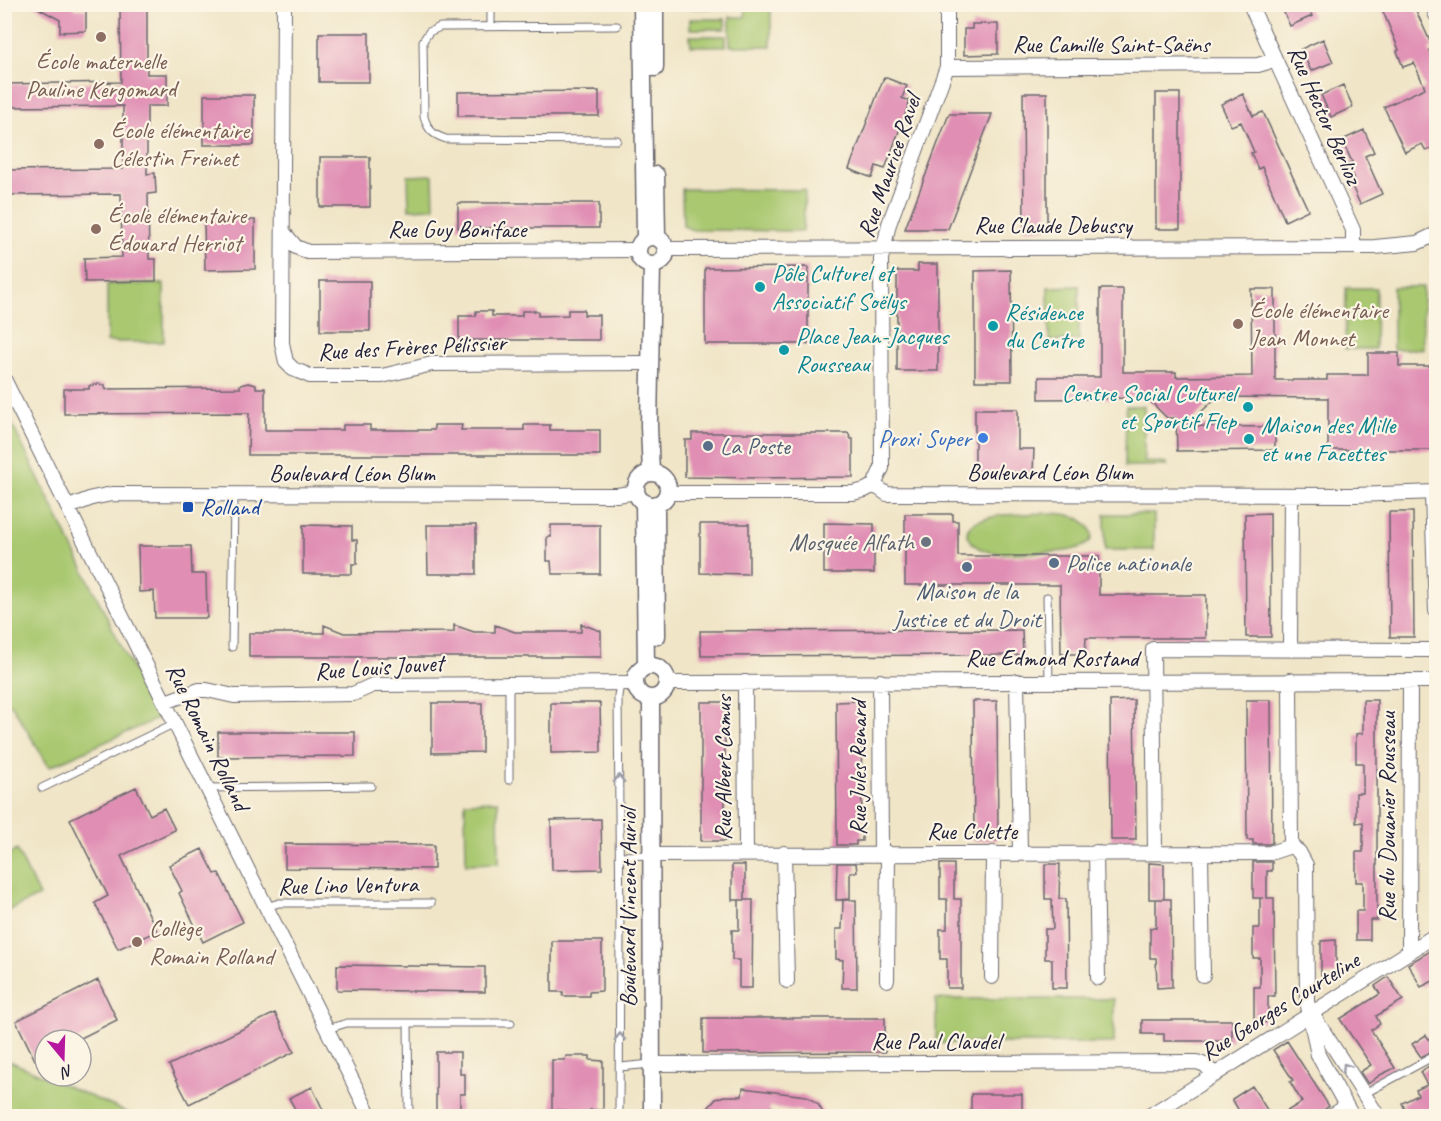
<svg xmlns="http://www.w3.org/2000/svg" width="1441" height="1121" font-family="Caveat,sans-serif">
<rect width="100%" height="100%" fill="#fcf5e5"/>
<filter id="ink" filterUnits="userSpaceOnUse"><feTurbulence type="fractalNoise" baseFrequency=".0167" numOctaves="2"/><feDisplacementMap in="SourceGraphic" scale="12" xChannelSelector="R" yChannelSelector="G"/><feConvolveMatrix kernelMatrix="1 2 1 2 8 2 1 2 1" color-interpolation-filters="sRGB"/></filter>
<filter id="wash" filterUnits="userSpaceOnUse"><feTurbulence type="fractalNoise" baseFrequency=".008" numOctaves="4" result="noise"/><feDisplacementMap in="SourceGraphic" scale="24" xChannelSelector="R" yChannelSelector="G"/><feGaussianBlur stdDeviation="1.35" result="paint"/><feColorMatrix in="noise" values="0 0 0 0 0 0 0 0 0 0 0 0 0 0 0 0 0 1.4 0 .05"/><feComposite in="paint" operator="in"/></filter>
<g filter="url(#wash)">
<rect width="100%" height="100%" fill="#f0e5c7"/>
<path fill="#a9c870" stroke="#667556" stroke-width="1.5" d="M690 5H726V8H690Z
M746 5H771V46H730V17H745Z
M690 19H725V29H690Z
M690 36H726V46H691Z
M433 175 434 208 409 209 408 176Z
M682 189 805 190 803 231 693 230 683 226Z
M107 284H164V342H107Z
M1079 286V340L1049 341 1048 287Z
M1393 287H1423V349H1393Z
M1346 288H1376L1375 349H1345Z
M1126 406H1144V462L1167 463V466H1125Z
M4 408 157 719 49 767 11 704 5 708Z
M1105 514H1154V550H1105Z
M1002 515C1023 515 1056 510 1075 517 1081 519 1087 524 1090 529 1101 549 1061 552 1050 552 1030 552 1009 555 990 552 976 550 956 534 975 522 983 518 993 517 1002 515Z
M498 801 499 863 466 864 465 802Z
M17 850 39 896 5 912V856Z
M936 999H1114V1043H936Z
M5 1059 135 1116H5Z"/>
<g id="blocks">
<path fill="#e08eb4" d="M31 4H73L74 9H86V31L60 32V20Z
M1280 4H1307L1312 16 1290 26Z
M1391 4H1413L1433 48 1429 50 1437 67V146L1426 151 1422 144 1405 152 1384 107 1425 88 1414 63 1403 67 1397 51 1399 50 1382 9Z
M120 8H147V74H167V106H147V174L155 173 156 193 148 194 149 259H156V281L85 282 84 258 122 257 121 194 4 195V170L123 169V106L4 107V84L121 82Z
M972 24H998V54L964 55V29H972Z
M319 33H369V82H319Z
M1323 39 1333 62 1311 71 1301 49Z
M884 77 907 86 902 98 910 101 885 169 876 166 872 178 849 169Z
M1343 85 1353 107 1331 117 1321 95Z
M599 91V116H458V92Z
M1023 93H1047V229H1024Z
M1156 93H1180V229H1156Z
M1243 94 1253 116 1263 112 1308 210 1285 221 1262 167 1258 169 1251 153 1254 152 1241 122 1231 126 1221 104Z
M204 95H254V145H204Z
M949 114H992L948 229H905Z
M1364 130 1374 152 1365 156 1382 194 1360 204 1350 182 1355 180 1348 164 1352 162 1342 140Z
M320 157H370V207H320Z
M458 203H599V228H458Z
M204 220H255V269L205 270Z
M918 264H938V371H897V271H918Z
M808 267V344H705V268Z
M1011 270 1012 381H975V271Z
M320 281H370V331H320Z
M1100 289H1123V372H1176V377L1252 376 1251 289H1275V380H1327V375H1368V353H1399V366H1435L1434 375H1437V450H1328V398L1217 397 1186 426 1275 427V450L1177 451 1176 418H1167L1147 398 1039 399V377H1100Z
M568 310H584V315H599V340H459V316H476V311H492V316H522V311H538V316L568 315Z
M248 383 256 385V388H265V430H343V425H370V430H434V425H462L461 430H524V425H550V430H600V455H248L249 413 64 414V389H89V386L97 384 105 385V389L240 388V385Z
M975 409H1018V449H1034L1033 472 975 474Z
M692 433H848L851 439H853V477L756 478 685 477V440H692Z
M1389 512H1413L1414 637H1390Z
M1270 513 1271 637H1246L1245 514Z
M905 514H953V521H958V556H1099V595H1206V638H1086L1085 654H1061L1060 585H905Z
M824 523 874 524V573H824Z
M700 524H749V574L700 573Z
M303 525 352 526V540H357V564H352V574H303Z
M427 525H476V574H428Z
M551 525H600V574H552L551 561H547V537H551Z
M138 546H191L192 574H206L207 618H155L154 591 139 592Z
M581 624 601 631V657H249V633H324V625L344 633 454 632V625L474 632H495V625L515 632H581Z
M1022 630 1023 655 701 656 700 631Z
M1134 700 1136 840H1111L1110 701Z
M1246 700H1271L1272 843 1269 844H1253V840H1247Z
M1363 700H1377V920H1370V940H1356V911H1363V882H1356V852H1363V822L1356 823V793H1363V763H1356V734L1363 733Z
M861 701 862 841H856V845H837L836 702Z
M973 701H997L998 840 974 841Z
M701 702H725V841H701Z
M432 703H482V752L432 753Z
M551 703H600L601 752 551 753Z
M218 732H355V756L218 757Z
M136 787 150 815 164 808 175 830 121 856 157 931 118 949 95 903 108 896 70 819Z
M601 819 602 869 552 870 551 820Z
M285 844 434 845V869L285 868Z
M202 849 215 874 219 873 243 922 203 942 179 893 182 891 169 865Z
M1253 862H1272V871H1267V898H1274L1275 996H1268V1022H1254V987H1260V958H1253V928H1260V898H1263H1253Z
M837 863H856L857 872H850V899L836 900Z
M1149 863 1164 864V899H1149Z
M940 864H954V899H961V988H947V959H940V929H947V899H940Z
M1045 864H1060L1059 899H1066L1067 988H1052V959H1045V929H1053L1052 899H1045Z
M732 865H745V900H732Z
M1156 899H1171L1172 987 1157 988 1156 958H1150V928H1156Z
M739 900H753L752 988H739V960H732V930H739Z
M843 900H856L857 988H842L843 960 836 959V929H842Z
M1336 940V975H1321V941Z
M552 941H602V991L589 992V996H563V992H552Z
M1437 947V979L1421 987 1408 964Z
M337 965 485 967V992L337 990Z
M1388 977 1403 1000 1376 1016 1380 1024 1371 1030 1395 1068 1380 1075 1368 1084 1360 1072 1371 1065 1340 1019 1380 994 1375 986Z
M98 980 117 1020 77 1040H45V1056L35 1060 16 1021Z
M275 1013 294 1052 189 1104 169 1065Z
M703 1018H885V1052L703 1053Z
M1142 1020H1232V1041H1164V1034H1142Z
M1426 1035 1431 1042 1437 1038V1049L1421 1057 1412 1044Z
M1287 1041 1329 1106 1321 1112 1318 1116H1279L1302 1102 1290 1082 1293 1080 1273 1050Z
M436 1052H460V1074H465V1094H460V1116H436Z
M566 1056H590V1060L603 1061V1110H590V1114H566V1110H552V1060H565Z
M1437 1061V1106L1414 1116H1408L1402 1103 1418 1095 1416 1090 1427 1085 1420 1072Z
M1252 1086 1271 1116H1242L1232 1099Z
M312 1087 326 1116H299L289 1098Z
M743 1088 806 1096 818 1104 825 1116H807L800 1111 770 1107V1116H701L716 1099 724 1096H742Z
M971 1094H1022V1116H971Z"/>
</g>
</g>
<g filter="url(#ink)">
<use href="#blocks" fill-opacity="0" stroke="#6a666c" stroke-width="1.5"/>
<g fill="none" stroke-linecap="round" stroke-linejoin="round">
<defs>
<path id="service" d="M491 4V25
M617 26 440 27 429 32 423 41 424 117C428 130 433 135 446 139L617 140
M1047 597 1049 681
M232 647 234 495
M509 685V780
M42 788 175 723
M208 788 371 786
M620 856 652 855
M266 907 279 903H431
M408 1023 409 1116
M327 1029 347 1023H511
M620 1067 651 1064
M1364 1094 1436 1055
M619 1116 620 933 618 696 620 684
M1324 1116 1344 1104"/>
<path id="minor" d="M284 4 282 343 286 362 293 369 310 376H382L432 364 650 363
M1250 4 1353 230V246
M1432 4 1436 15
M947 67 1258 65 1275 60
M284 233 296 247 308 252 638 250
M667 249 1375 247 1417 243 1436 234
M4 379 370 1116
M874 485 887 494 1355 495 1436 492
M874 485 882 468 881 259 889 224 947 67V4
M667 493H853L865 490 874 485
M1432 494 1436 611
M69 507 92 498 112 494 617 495 637 492
M1290 649 1291 495
M1290 680 1291 846
M880 681 881 854
M1017 681 1020 853
M745 682 746 854
M668 683 1436 681
M165 702 199 690H207L234 696 353 694 373 685 635 683
M1291 846 1299 852 1306 865 1307 1001 1318 1055 1352 1116
M1096 852 1098 978
M784 853 787 981
M1155 853 1153 649 1436 650
M1201 853 1203 975
M652 855 1270 853 1291 846
M1409 952 1410 681
M992 977 993 853
M887 980 888 853
M1314 1017 1378 1116
M652 1064 1197 1062 1205 1065 1215 1075
M1149 1116 1436 935"/>
<path id="tertiary" d="M642 4 645 238
M655 4V68
M656 175 657 237
M638 251a14 14 0 1 1 28 0a14 14 0 1 1-28 0Z
M651 473 649 426 652 265
M636 489a16 16 0 1 1 32 0a16 16 0 1 1-32 0Z
M644 502 646 667
M656 504 657 636
M635 682a16 16 0 1 1 32 0a16 16 0 1 1-32 0Z
M651 699 652 1116"/>
</defs>
<use href="#service" stroke="#6a666c" stroke-width="9"/>
<use href="#minor" stroke="#6a666c" stroke-width="16"/>
<use href="#tertiary" stroke="#6a666c" stroke-width="19"/>
<use href="#service" stroke="#fff" stroke-width="7"/>
<use href="#minor" stroke="#fff" stroke-width="14"/>
<use href="#tertiary" stroke="#fff" stroke-width="16"/>
</g>
<defs><path id="oneway-chevron" d="M-2-3.5L2.5 0L-2 3.5" fill="none" stroke-width="1.6" stroke-linecap="round" stroke-linejoin="round" transform="scale(1.5)"/></defs>
<g stroke="#9c9ca7">
<use href="#oneway-chevron" transform="translate(619 779) rotate(-91)"/>
<use href="#oneway-chevron" transform="translate(620 1037) rotate(-90)"/>
<use href="#oneway-chevron" transform="translate(1346 1067) rotate(-123)"/>
</g>
</g>
<g fill="#8d6e63" stroke="#fcf5e5" stroke-width="2">
<circle cx="101" cy="37" r="6"/>
<circle cx="99" cy="144" r="6"/>
<circle cx="96" cy="229" r="6"/>
<circle cx="1238" cy="324" r="6"/>
<circle cx="137" cy="942" r="6"/>
</g>
<g fill="#0f9aa8" stroke="#fcf5e5" stroke-width="2">
<circle cx="760" cy="287" r="6"/>
<circle cx="993" cy="326" r="6"/>
<circle cx="784" cy="350" r="6"/>
<circle cx="1248" cy="407" r="6"/>
<circle cx="1249" cy="439" r="6"/>
</g>
<circle fill="#3f7fe0" stroke="#fcf5e5" stroke-width="2" cx="983" cy="438" r="6"/>
<g fill="#5c6f8a" stroke="#fcf5e5" stroke-width="2">
<circle cx="708" cy="446" r="6"/>
<circle cx="1054" cy="563" r="6"/>
<circle cx="967" cy="567" r="6"/>
</g>
<rect fill="#1a4fb4" stroke="#fcf5e5" stroke-width="2" x="182" y="501" width="12" height="12" rx="3"/>
<circle fill="#6b7280" stroke="#fcf5e5" stroke-width="2" cx="926" cy="542" r="6"/>
<g text-anchor="middle" stroke-width="4.5" stroke-linejoin="round" paint-order="stroke">
<g font-size="24" fill="#22223b" stroke="#fcf5e5">
<text x="1111" y="52">Rue Camille Saint-Saëns</text>
<text transform="translate(1325 115) rotate(66)" y="8">Rue Hector Berlioz</text>
<text transform="translate(889 166) rotate(-71)" y="8">Rue Maurice Ravel</text>
<text x="1053" y="233">Rue Claude Debussy</text>
<text x="457" y="237">Rue Guy Boniface</text>
<text transform="translate(412 347) rotate(-3)" y="8">Rue des Frères Pélissier</text>
<text x="1050" y="480">Boulevard Léon Blum</text>
<text x="352" y="481">Boulevard Léon Blum</text>
<text x="1052" y="666">Rue Edmond Rostand</text>
<text transform="translate(379 667) rotate(-4)" y="8">Rue Louis Jouvet</text>
<text transform="translate(208 737) rotate(64)" y="8">Rue Romain Rolland</text>
<text transform="translate(723 768) rotate(-90)" y="8">Rue Albert Camus</text>
<text transform="translate(858 768) rotate(-90)" y="8">Rue Jules Renard</text>
<text transform="translate(1387 817) rotate(-90)" y="8">Rue du Douanier Rousseau</text>
<text x="972" y="839">Rue Colette</text>
<text transform="translate(348 885) rotate(-1)" y="8">Rue Lino Ventura</text>
<text transform="translate(628 908) rotate(-90)" y="8">Boulevard Vincent Auriol</text>
<text transform="translate(1280 1006) rotate(-32)" y="8">Rue Georges Courteline</text>
<text x="936" y="1049">Rue Paul Claudel</text>
</g>
<g font-size="24" fill="#785e54" stroke="#fcf5e5" text-anchor="start">
<text x="101" y="69" text-anchor="middle">École maternelle<tspan x="101" dy="28">Pauline Kergomard</tspan></text>
<text x="111" y="138">École élémentaire<tspan x="111" dy="28">Célestin Freinet</tspan></text>
<text x="108" y="223">École élémentaire<tspan x="108" dy="28">Édouard Herriot</tspan></text>
<text x="1250" y="318">École élémentaire<tspan x="1250" dy="28">Jean Monnet</tspan></text>
<text x="149" y="936">Collège<tspan x="149" dy="28">Romain Rolland</tspan></text>
</g>
<g font-size="24" fill="#0d838f" stroke="#fcf5e5" text-anchor="start">
<text x="772" y="281">Pôle Culturel et<tspan x="772" dy="28">Associatif Soëlys</tspan></text>
<text x="1005" y="320">Résidence<tspan x="1005" dy="28">du Centre</tspan></text>
<text x="796" y="344">Place Jean-Jacques<tspan x="796" dy="28">Rousseau</tspan></text>
<text x="1236" y="401" text-anchor="end">Centre Social Culturel<tspan x="1236" dy="28">et Sportif Flep</tspan></text>
<text x="1261" y="433">Maison des Mille<tspan x="1261" dy="28">et une Facettes</tspan></text>
</g>
<g font-size="24" fill="#366cbe" stroke="#fcf5e5" text-anchor="end">
<text x="971" y="446">Proxi Super</text>
</g>
<g font-size="24" fill="#4e5e75" stroke="#fcf5e5" text-anchor="start">
<text x="720" y="454">La Poste</text>
<text x="1066" y="571">Police nationale</text>
<text x="967" y="599" text-anchor="middle">Maison de la<tspan x="967" dy="28">Justice et du Droit</tspan></text>
</g>
<g font-size="24" fill="#164399" stroke="#fcf5e5" text-anchor="start">
<text x="200" y="515">Rolland</text>
</g>
<g font-size="24" fill="#5b616d" stroke="#fcf5e5" text-anchor="end">
<text x="914" y="550">Mosquée Alfath</text>
</g>
</g>
<rect width="1441" height="1121" fill="none" stroke="#fcf5e5" stroke-width="24"/>
<g transform="translate(63 1058) rotate(161)"><circle r="28" fill="#fcf5e5" stroke="#a5a1a1" stroke-width="1.5"/>
<path d="M0-4.5L10 22L0 15L-10 22Z" fill="#b5179e"/>
<text y="-9" font-size="16" font-weight="bold" text-anchor="middle" fill="#22223b">N</text>
</g>
</svg>
